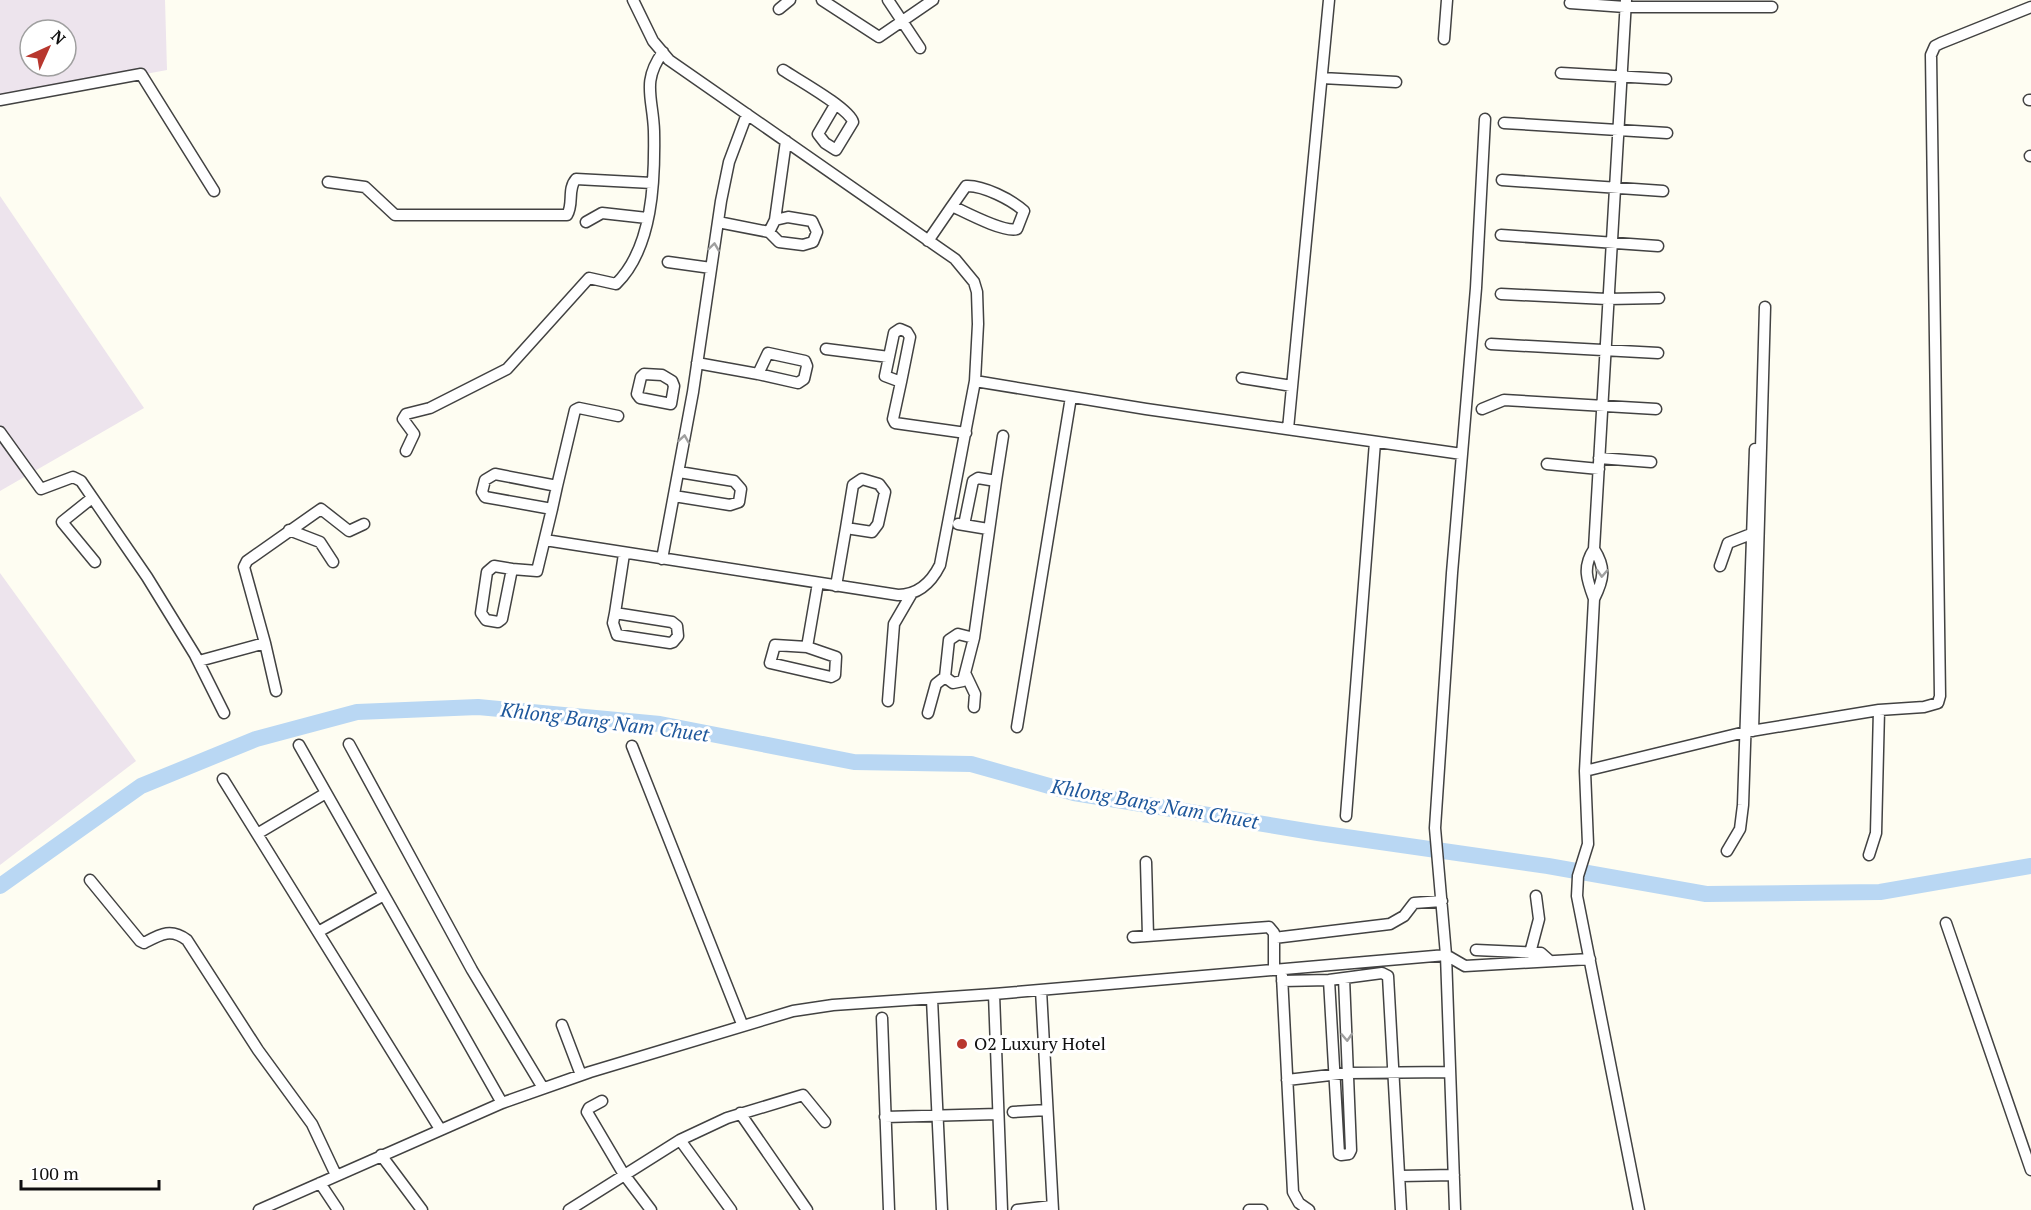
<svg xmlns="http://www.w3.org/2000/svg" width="2031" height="1210" font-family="'PT Serif',serif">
<rect width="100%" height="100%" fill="#fefdf2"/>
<path fill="#ede4ed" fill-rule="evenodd" d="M0 0H165L167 70 0 101ZM30 30H66V66H30Z
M0 196 144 408 0 491Z
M0 573 136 761 0 865Z"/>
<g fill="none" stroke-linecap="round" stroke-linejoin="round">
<path stroke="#b9d7f3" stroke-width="16" d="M0 886 141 786 256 739 357 712 478 707 660 724 854 762 971 764 1074 793 1318 833 1548 866 1706 894 1880 892 2031 866"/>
<defs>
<path id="minor" d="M822 0 879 37 933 0
M888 0 920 48
M1570 3 1625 7H1772
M779 9 790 0
M1444 39 1447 0
M783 70C798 80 849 108 853 122L836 150 825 143 818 134 835 105
M1561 73 1666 79
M1322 78 1396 82
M0 100 141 74 214 191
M2029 100H2031
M1504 123 1667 133
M2030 156H2031
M1502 180 1663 191
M328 182 365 187 395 215H567C574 204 567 189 576 179L652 183
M966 186C983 185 1012 200 1024 211L1017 229C1004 233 965 212 952 206Z
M775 220 786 141
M586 222 602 213 647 218
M718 222 769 232 779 242 803 245 813 242 817 232 812 221 788 217 775 220 769 232
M1501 235 1658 246
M928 241 952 206
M668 262 711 268
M1501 294 1607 299 1659 298
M900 329 907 332 910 337 901 382 885 376 894 333Z
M1491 344 1658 353
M826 349 889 357
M768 353 805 361 807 366 804 379 798 383 758 374Z
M697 363 758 374
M644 374 662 375 672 381 674 386 671 404 640 398 637 394 641 377Z
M1242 378 1292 386
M975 381 1146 409 1462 454
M901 382 893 419 895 423 966 433
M1482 409 1504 400 1656 409
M1288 429 1329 0
M0 432 41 489 73 477 81 481 147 577 195 655 224 713
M406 451 414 434 403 419 406 414 430 408 507 369 589 278 616 284C653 248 655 180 654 131 653 98 641 82 663 52
M1599 458 1651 462
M1547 464 1599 469
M495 474 557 486 552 509 485 497 482 492 485 480Z
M862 479 879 484 885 492 878 524 872 532 846 528 853 485Z
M996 481 1003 436
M557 486 575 410 579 408 618 416
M674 496 730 505 739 502 741 489 734 481 679 472
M92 498 62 522 95 562
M958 524 988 529
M964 525 973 481 978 478 996 481 974 638
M289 530 320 542 333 562
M545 540 898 595C918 595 931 583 940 565L975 381 978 324 977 292 974 282 955 259 669 60 653 41 633 0
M1594 549C1606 568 1604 579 1594 599L1585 771 1588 844 1578 876 1577 896 1639 1210
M662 559 693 392 721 201 729 162 747 114
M494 566 512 569 502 619 498 622 486 620 481 613 487 572Z
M1720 566 1728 543 1751 534
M512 569 537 571 552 509
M836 586 846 528
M1594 599C1587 580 1582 567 1594 549L1626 0
M615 613 672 622 677 626 678 636 673 642 670 643 617 635 613 623Z
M615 613 624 554
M265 643 276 691
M807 647 836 657 835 675 831 677 770 663 775 645 807 647 818 583
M199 661 265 643 244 567 247 561 321 509 349 531 364 524
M966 675 975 694 974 707
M888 701 894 624 912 593
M928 713 936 684 945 677 949 640 958 634 974 638 963 681 953 683 945 677
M1017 727 1071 397
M1753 731 1765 307
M349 744 472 970 543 1088
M299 745 502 1103
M632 746 742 1024
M1585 771 1745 732 1879 710 1924 707 1938 703 1940 696 1931 55 1935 46 1941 43 2031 7
M223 779 440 1129
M1346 816 1375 442
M257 834 326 793
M1727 851 1740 829 1743 805 1755 449
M1869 855 1876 833 1879 710
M1146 862 1148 936
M90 880 140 941 144 943C161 934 171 928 187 940L258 1050 312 1124 336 1175
M1946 923 2031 1170
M318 932 384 895
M1133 937 1269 927 1274 933V970
M1274 938 1390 924 1404 916 1414 903 1442 901
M1476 950 1541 953 1550 961
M1530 953 1539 919 1536 896
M1282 976 1293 1192 1299 1203 1309 1210
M1329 980 1339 1154 1341 1155 1349 1154 1351 1150 1344 978
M1282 981 1329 980 1382 973 1388 976 1401 1210
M1041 990 1053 1210
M994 994 1002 1210
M932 999 942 1210
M882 1018 889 1210
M562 1025 581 1075
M1287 1080 1348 1073 1450 1072
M602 1101 589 1108 587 1112 623 1173 651 1210
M1013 1112 1047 1110
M740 1113 807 1210
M885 1117 998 1114
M680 1140 731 1210
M381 1155 422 1210
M1400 1176 1454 1175
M320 1183 338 1210
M259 1210 502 1103 590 1072 793 1011 833 1005 994 994 1446 955 1465 966 1590 959
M569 1210 680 1140 727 1118 803 1095 825 1122
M1017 1210 1052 1206
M1249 1210H1262
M1455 1210 1446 955 1435 828 1452 573 1476 288 1485 119"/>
</defs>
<use href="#minor" stroke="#424242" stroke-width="13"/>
<use href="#minor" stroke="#fff" stroke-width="10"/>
</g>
<defs><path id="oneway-chevron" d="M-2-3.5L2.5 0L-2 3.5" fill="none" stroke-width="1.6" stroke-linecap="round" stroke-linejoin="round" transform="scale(1.5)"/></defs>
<g stroke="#9f9f9f">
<use href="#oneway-chevron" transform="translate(714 247) rotate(-82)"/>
<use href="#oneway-chevron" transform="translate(684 439) rotate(-81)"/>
<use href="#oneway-chevron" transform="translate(1602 573) rotate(93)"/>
<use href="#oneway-chevron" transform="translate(1347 1037) rotate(87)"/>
</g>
<circle fill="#b8372e" stroke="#fff" stroke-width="2" cx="962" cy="1044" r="6"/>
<g text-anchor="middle" stroke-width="6" stroke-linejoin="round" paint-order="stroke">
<g font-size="18" fill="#0f0f0f" stroke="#fff" text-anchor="start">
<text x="974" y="1050">O2 Luxury Hotel</text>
</g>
<g font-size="20" font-style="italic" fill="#1e579b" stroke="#fff">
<text transform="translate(605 722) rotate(7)" y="7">Khlong Bang Nam Chuet</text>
<text transform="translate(1155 804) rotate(10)" y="7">Khlong Bang Nam Chuet</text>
</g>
</g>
<g transform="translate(48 48) rotate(45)"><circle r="28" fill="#ffffff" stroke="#9f9f9f" stroke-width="1.5"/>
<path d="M0-4.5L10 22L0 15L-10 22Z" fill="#b8372e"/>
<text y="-9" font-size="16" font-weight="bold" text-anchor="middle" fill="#0f0f0f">N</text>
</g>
<path d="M21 1180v9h138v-9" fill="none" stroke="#0f0f0f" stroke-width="3"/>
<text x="30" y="1180" font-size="18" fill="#0f0f0f" stroke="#ffffff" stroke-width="4.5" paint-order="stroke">100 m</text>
</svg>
